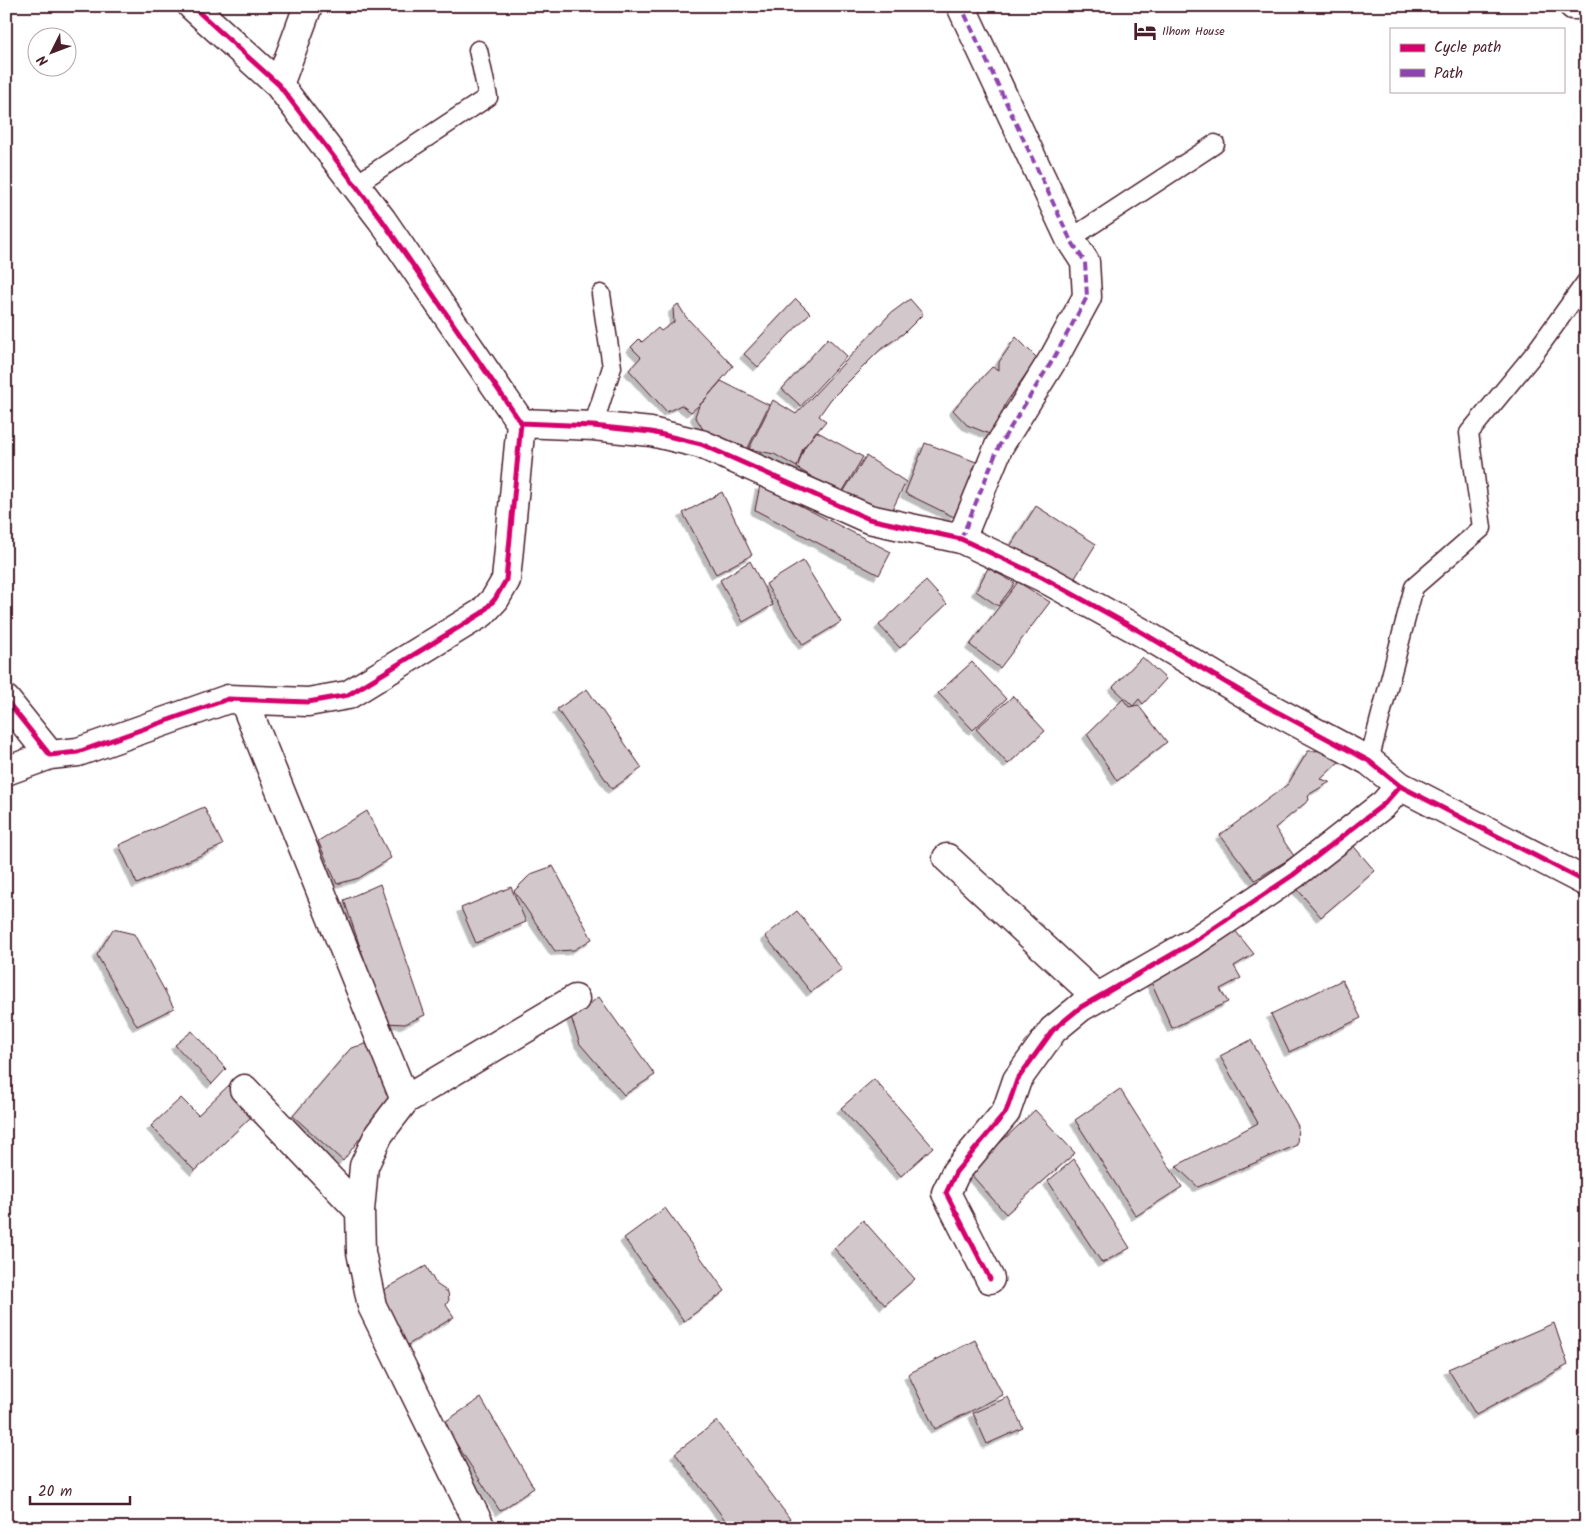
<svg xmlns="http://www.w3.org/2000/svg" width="1592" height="1534" font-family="Kalam,sans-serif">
<defs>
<filter id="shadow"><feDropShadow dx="-4.5" dy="4.5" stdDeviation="0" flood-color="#0004"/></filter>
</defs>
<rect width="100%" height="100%" fill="#fff"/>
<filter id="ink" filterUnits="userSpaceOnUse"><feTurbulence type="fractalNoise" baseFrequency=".02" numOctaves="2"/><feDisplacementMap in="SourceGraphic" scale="10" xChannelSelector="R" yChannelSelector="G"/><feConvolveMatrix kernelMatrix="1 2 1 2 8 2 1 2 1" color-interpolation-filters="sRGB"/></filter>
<g filter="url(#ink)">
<path fill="#d2c7cb" stroke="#4a1f2b" filter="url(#shadow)" d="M796 299 810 313 758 367 744 354Z
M910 299 923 314 904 333 881 349 831 399 819 416 826 421 803 448 797 467 774 454 749 449 773 400 796 414 891 313Z
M678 304 686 317 733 366 703 402 691 412 681 405 667 412 629 370 641 357 631 347 639 339 642 342 658 328 661 331 674 322 673 308Z
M1016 337 1037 358 1006 403 992 435 967 425 953 410 992 367 999 370V362Z
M828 338 847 356 801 406 782 389Z
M721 381 769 405 746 452 704 431 695 416 699 406Z
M816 431 863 457 841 494 797 468 804 448Z
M925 443 979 463 954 517 905 493Z
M866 456 906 482 890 514 842 494Z
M760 485 891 552 879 575 755 510Z
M722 492 752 555 716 574 683 513Z
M1036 506 1096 544 1070 586 1009 548Z
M750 561 773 605 743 622 720 580Z
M803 561 841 622 803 645 766 584Z
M988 568 1015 583 998 606 976 591Z
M926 581 947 604 900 648 879 625Z
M1018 582 1050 602 1000 668 970 645Z
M1142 657 1166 679 1143 704 1139 699 1133 706 1113 687Z
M972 662 1006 699 973 730 938 693Z
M587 689 642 768 612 789 557 709Z
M1013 696 1045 731 1008 764 976 729Z
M1123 699 1129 707 1138 705 1167 742 1117 781 1087 734Z
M1338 750 1344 757 1321 779 1330 782 1308 795 1309 800 1275 828 1294 856 1255 880 1220 835 1288 784 1308 751Z
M204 807 223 845 137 884 119 845Z
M367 811 391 858 359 878 337 884 318 841Z
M1350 842 1375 871 1321 917 1292 883Z
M553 866 592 939 574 950 555 951 514 891 531 874Z
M380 884 425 1015 405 1024 386 1023 344 900Z
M511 887 526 922 476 943 461 908Z
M797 911 842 969 811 992 765 936Z
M1230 924 1254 954 1234 966 1241 978 1220 989 1228 1002 1172 1028 1149 977Z
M113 929 134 934 174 1008 137 1026 97 955Z
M1342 980 1361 1018 1289 1052 1271 1014Z
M599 997 655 1075 624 1095 580 1044 571 1017Z
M192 1031 226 1069 212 1084 175 1045Z
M380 1040 395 1091 343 1161 293 1116 351 1048Z
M1251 1040 1298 1126 1297 1145 1198 1187 1176 1166 1258 1123 1220 1056Z
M874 1079 933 1147 901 1176 841 1108Z
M229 1085 255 1113 195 1171 151 1126 181 1098 198 1115Z
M1120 1089 1182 1187 1136 1216 1075 1120Z
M1035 1110 1075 1153 1006 1214 969 1172Z
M1074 1159 1130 1248 1102 1263 1048 1181Z
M665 1208 725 1291 684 1321 624 1238Z
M863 1220 915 1279 885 1305 834 1248Z
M426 1266 436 1284 448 1292 449 1300 446 1305 454 1317 401 1349 373 1296Z
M1554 1323 1568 1365 1476 1415 1448 1369Z
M975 1340 1003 1395 935 1429 908 1374Z
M1008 1397 1023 1428 987 1444 973 1413Z
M481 1398 534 1488 500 1511 443 1423Z
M717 1421 790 1519 778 1528H731L675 1453Z"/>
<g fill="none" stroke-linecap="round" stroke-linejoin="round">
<defs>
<path id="service" d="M1567 6 1571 10H1586
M355 185 488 97 478 50
M1070 239 1215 144
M593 426 612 367 601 294
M1369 761 1414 587 1482 528 1469 433 1534 354 1586 282"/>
<path id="minor" d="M192 6 279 85 382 220 521 423 593 426 651 432 701 444 869 519 961 539 1042 577 1143 633 1257 701 1369 761 1400 786 1586 882
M279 85 308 6
M961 539 999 446 1055 356 1087 297 1085 262 1070 239 961 6
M6 700 50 755 78 752 228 699 308 702 348 695 482 613 495 599 506 580 521 423
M244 701 405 1100
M6 771 50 755
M947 858 1097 997
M244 1089 360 1211
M990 1279 946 1193 956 1172 1006 1112 1017 1080 1053 1030 1081 1007 1192 943 1293 875 1384 804 1400 786
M481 1528 372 1306 361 1252 360 1211 364 1166 379 1134 405 1100 575 999"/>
</defs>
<use href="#service" stroke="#4a1f2b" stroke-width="21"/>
<use href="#minor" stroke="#4a1f2b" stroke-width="31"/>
<use href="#service" stroke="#fff" stroke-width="18"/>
<use href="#minor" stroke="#fff" stroke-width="28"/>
<path stroke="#8e44ad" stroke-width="4" stroke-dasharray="8 4" stroke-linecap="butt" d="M961 539 999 446 1055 356 1087 297 1085 262 1070 239 961 6"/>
<defs>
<path id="cycleway" d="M192 6 279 85 382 220 521 423 593 426 651 432 701 444 869 519 961 539 1042 577 1143 633 1257 701 1369 761 1400 786 1586 882
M6 700 50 755 78 752 228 699 308 702 348 695 482 613 495 599 506 580 521 423
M990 1279 946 1193 956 1172 1006 1112 1017 1080 1053 1030 1081 1007 1192 943 1293 875 1384 804 1400 786"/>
</defs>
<use href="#cycleway" stroke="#fff" stroke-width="8"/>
<use href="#cycleway" stroke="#d6006c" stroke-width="5"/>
</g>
</g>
<defs>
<symbol id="hotel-bare" viewBox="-9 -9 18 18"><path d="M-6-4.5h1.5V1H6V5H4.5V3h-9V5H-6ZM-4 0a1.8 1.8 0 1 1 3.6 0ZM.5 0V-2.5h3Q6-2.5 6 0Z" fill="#4a1f2b" stroke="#fff" stroke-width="2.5" paint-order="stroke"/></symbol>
</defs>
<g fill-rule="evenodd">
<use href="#hotel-bare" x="1129" y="15" width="32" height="32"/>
</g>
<g text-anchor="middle" stroke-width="4" stroke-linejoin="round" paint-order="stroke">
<g font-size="12" fill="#4a1f2b" stroke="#fff" text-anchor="start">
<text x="1162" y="35">Ilhom House</text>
</g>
</g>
<rect width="1592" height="1534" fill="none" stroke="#fff" stroke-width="25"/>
<rect x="12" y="12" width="1567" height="1509" fill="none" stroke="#4a1f2b" stroke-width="2" filter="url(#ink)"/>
<rect x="1390" y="28" width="175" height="65" fill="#ffffff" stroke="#b7a5aa"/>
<rect x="1400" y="44" width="25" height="8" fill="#d6006c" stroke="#b7a5aa"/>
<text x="1434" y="52" font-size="15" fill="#4a1f2b">Cycle path</text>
<rect x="1400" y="69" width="25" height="8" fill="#8e44ad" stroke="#b7a5aa"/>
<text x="1434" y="78" font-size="15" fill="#4a1f2b">Path</text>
<g transform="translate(52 52) rotate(228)"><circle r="24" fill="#ffffff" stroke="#b7a5aa"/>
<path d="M0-4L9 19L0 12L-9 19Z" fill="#4a1f2b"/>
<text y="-8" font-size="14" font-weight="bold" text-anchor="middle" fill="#4a1f2b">N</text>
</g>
<path d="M30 1496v8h100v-8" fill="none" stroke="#4a1f2b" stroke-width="2.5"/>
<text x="38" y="1496" font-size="15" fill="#4a1f2b" stroke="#ffffff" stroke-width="4" paint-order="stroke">20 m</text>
</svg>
